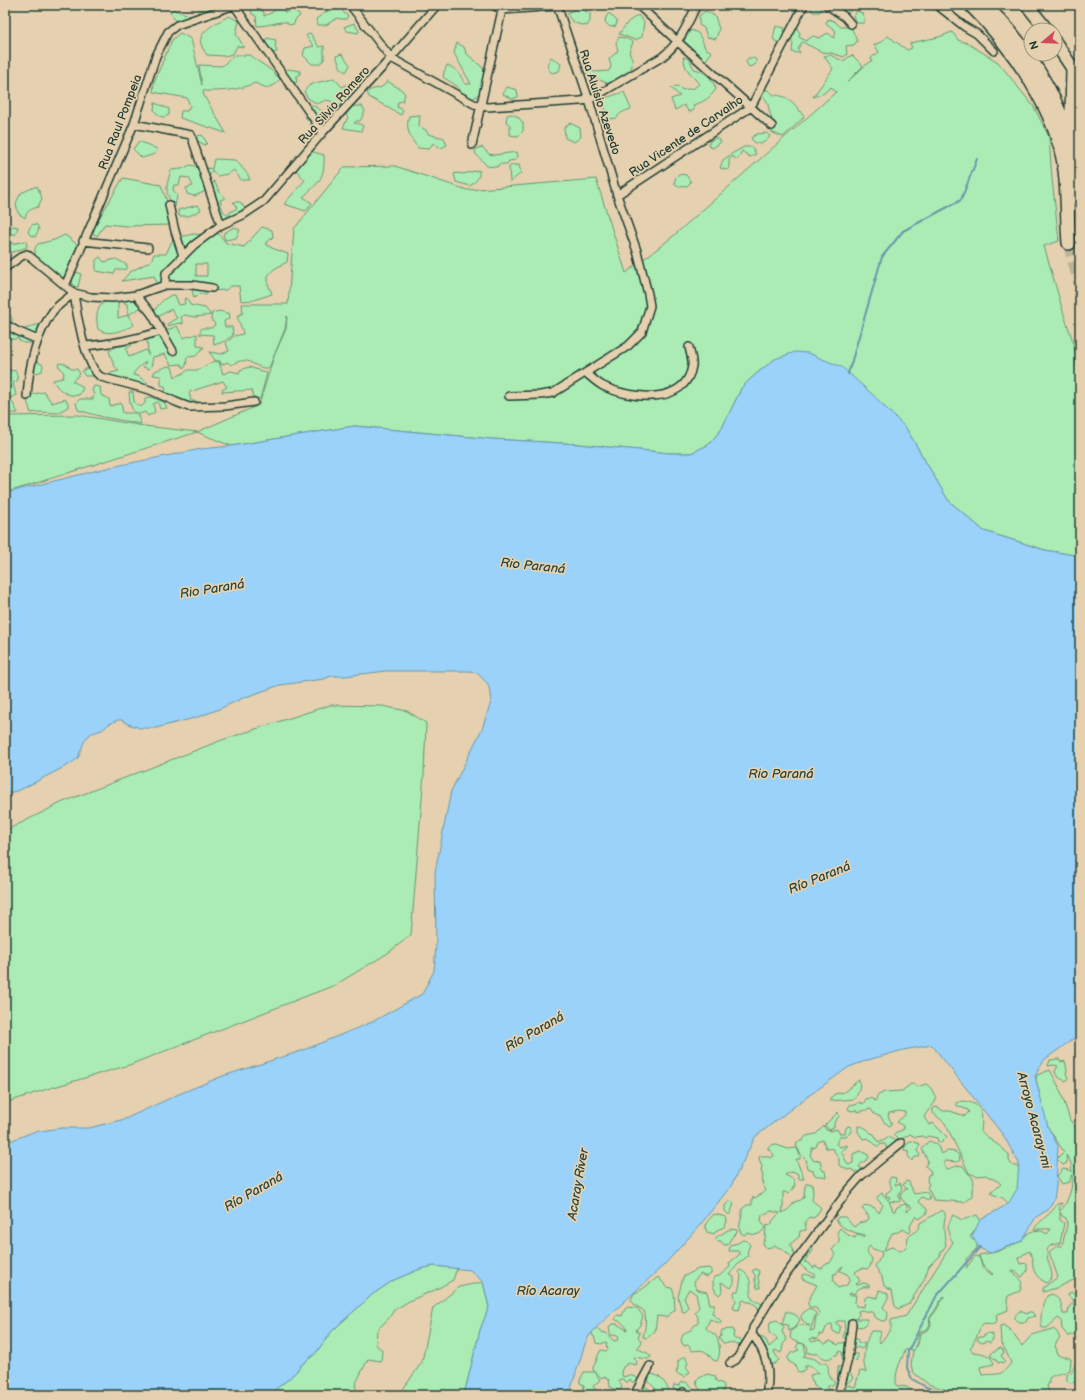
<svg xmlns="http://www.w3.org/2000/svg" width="1085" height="1400" font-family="'Balsamiq Sans',sans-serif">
<rect width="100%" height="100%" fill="#e5d1af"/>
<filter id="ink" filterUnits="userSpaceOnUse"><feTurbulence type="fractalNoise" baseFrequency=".025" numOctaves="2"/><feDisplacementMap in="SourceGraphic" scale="8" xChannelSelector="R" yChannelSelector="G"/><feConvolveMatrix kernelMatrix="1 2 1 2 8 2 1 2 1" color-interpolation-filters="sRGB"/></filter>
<g filter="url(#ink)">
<path fill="#abecb4" stroke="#659474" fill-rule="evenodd" d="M198 5H214L217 9 198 14V10H202L204 7Z
M332 5H343V12L348 16 346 19H341L337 18 326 25H318L316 19 329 10Z
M812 5H819L822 7 820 12H813L810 6Z
M843 5H852L853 8 848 13 842 11Z
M256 6 264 12V16L273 12 277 6H284L285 13 291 10 297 12 300 16 295 20 294 24 289 25C287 22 287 22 284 22 277 22 266 26 257 26L256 16 252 14 251 9Z
M578 8 590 13V21L587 26C576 24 571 23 567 13Z
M173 9C179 13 187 13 193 17L179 26 170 12Z
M705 11 715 16 719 29 716 39 707 37 704 28 699 25V16Z
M857 11 862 13 864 18V23H857L853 16Z
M609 13 617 21 616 26 610 27 605 22 606 17Z
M638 15 644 22 642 37 635 40 619 34 628 22Z
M229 16 239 21 236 34 244 47 237 46 233 54 224 56 207 55C205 52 202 48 201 44 197 31 220 21 229 16Z
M828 19 834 21 841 27H851L857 41 854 45 846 46 847 54 844 57 831 53 822 52 802 42 798 49 800 53 792 52 793 43 791 38V31L797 29 800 33 799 37 806 41 813 36 819 38 828 33 834 38 836 31 826 23Z
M354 23 359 31 358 33 347 31 344 27Z
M776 26 785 28 780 43 775 41 773 38Z
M691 30 698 33 702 40 705 48 712 52 705 61 684 41Z
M952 32 958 40 967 43 998 62 1034 107 1049 137 1052 179 1059 241 1044 246 1065 318 1074 344 1076 367 1080 377V556L1045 550 984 531 948 500 906 428 874 396 775 359 756 374 742 387 721 430 708 445 691 453H669L579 444 492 439 355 426 231 446 197 432 5 493V416L78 415 144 426 197 432 259 405 274 356 286 329 287 316 285 329 269 368C253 370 251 353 231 365L228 362 221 365 220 361H216L209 352 221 354 229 351 226 343 234 336 243 334C242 327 239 323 237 316L243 313 242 304H288L294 229 344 167 395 166 467 190 596 179 626 273 671 238 836 92 831 87 824 93 813 97 833 69 824 56 830 55 843 61 852 55 863 66 847 82 869 62 872 61 871 58 879 52 874 45 881 42 888 36 907 50 912 48 910 43 939 37Z
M180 33 191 39 202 85 199 65 222 66 235 55H249L271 70 280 79 274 85 267 88 255 83C236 91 223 91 203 91L204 96 226 133 180 118 181 111H187L190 106 187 98 153 92 154 82 172 40Z
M310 33 319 47 324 46V60L319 64H312L303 55 305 48 314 46 306 36Z
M619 37 625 38 633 42 629 53C639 65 625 78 615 86L589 76 584 72 586 68 595 72 609 71 611 66 609 59 618 51 616 43Z
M267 38 276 40 275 46 277 52 271 53 264 44Z
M457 43 464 47 466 53 483 68 486 80 481 92 470 101 464 97 458 87 443 77 444 72 447 65C457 69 460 74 465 84H471L454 53Z
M342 54 350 65 346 72 341 68 336 56Z
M551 57 561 64 559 71 552 73C545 67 547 64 551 57Z
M683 57 689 59 694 69C705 71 712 78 716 89 710 98 704 102 693 105L694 110 689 112 684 105 675 110 671 99 680 96 671 88 677 86 683 90 694 88 699 84 686 68Z
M748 58H754L756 60 755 65 749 67 746 62Z
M288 69 300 71V74L296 77 297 82 293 83 283 73Z
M334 78 342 87 346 85 351 87 354 97 338 111 331 101 326 100 317 104 308 98 304 92C309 80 325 83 334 78Z
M387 81 402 90 405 94 403 101 398 102 397 107 403 110 401 115 369 97 367 92C376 86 382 91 387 81Z
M507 87 517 90 518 97 512 99 503 94Z
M762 89 768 90 774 95C789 95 797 106 804 117L783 137 773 133 767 126 772 121 767 101 761 94Z
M624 92 631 109C625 111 620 112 617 118L609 119 607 111 602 105V99Z
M155 103 169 109V115L164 117 159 116 154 110Z
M307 105H312L322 111 323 116 327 126 320 131 314 129 310 124V121L307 120 305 116 307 111Z
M356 106H362L365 111 360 121H356L354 123 360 124 363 126 361 131 343 128 348 117 346 115 351 107Z
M512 114 518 117 523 123V131L518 136 510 135V125L506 122 507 115Z
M420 115 419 126 426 130 428 134 444 138 447 145 441 148 433 143 429 149 418 148C410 138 405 128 409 116Z
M570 123 580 128 581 137 574 142 565 138 564 128Z
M766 133 770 136 767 140 761 144 755 143 751 138 757 134Z
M202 135 207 143 205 145 196 140 197 136Z
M716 138 720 140 721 142 713 148 708 146 710 141Z
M139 141 157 149 155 154 142 158 133 149Z
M482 147 489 154 494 155 517 152 518 157 515 160 509 161 507 164H499L497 167 487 166 475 153 476 149Z
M744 147H752L756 154 750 157 742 151 737 160 732 156 729 160V168L727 170 720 168 723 160 733 153Z
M310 151 324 155C325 179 319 182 303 197L312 203 306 211 284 204 305 180 295 169Z
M214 159 236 160 248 175 250 180H241L234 170 228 174 217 176 212 170 210 175 203 180 206 188 204 192 194 196 187 194 186 188 193 186 189 178 181 177 179 185H174L173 190 177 195 175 207C164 193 166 187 171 170L182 169 190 165 212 169Z
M512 165H519L521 173 510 182 509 167Z
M479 170C480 178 476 181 470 186L456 182 454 174 458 173 463 174Z
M679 174 686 175 691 182 687 186 680 187 674 183 676 177Z
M123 178 161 185 169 207 171 225 128 226 105 224 97 236 91 232Z
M214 181 220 193 226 198 220 200 223 211 228 215 225 220 220 213 215 199H217L212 185Z
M37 186 42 198 38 207C31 209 26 211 25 218L18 213 16 203 21 193Z
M233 202H240L246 209 232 219 229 213 237 208Z
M198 205 201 210 189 216H179L178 210Z
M5 223 8 231 13 226 18 227 15 235 8 232 12 244 26 241 27 247 13 252 5 251Z
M33 224 37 225 39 229 35 237 30 235 28 232 30 227Z
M234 227 240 230 236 238 225 240 223 234Z
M262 227 272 230 273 237 265 244 272 248 288 254 287 262 274 269 268 276V284L272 294 254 300 241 301 239 286H230L226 290 210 291 206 295 199 294 194 298 191 286 158 285 154 276 122 281 130 272 151 261 154 254H166L173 239 193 234 204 235 214 232 220 235 226 243 244 247ZM196 264H207V276H196Z
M65 235 78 245 74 253 66 283 35 257V248L38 244 54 240Z
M100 257 104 262 116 259 127 265V269L116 270 114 274 96 271V260Z
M77 272 81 274 78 287 73 286 72 280Z
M172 295H175L179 305 185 304 184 299 187 298 190 305 205 308 211 315 195 317 184 315 181 317 183 324 179 323 168 326 167 324 177 318 171 309 158 317 154 311C159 304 164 298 172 295Z
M135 297 142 307 128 315 134 325C123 330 108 337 98 329 95 315 97 304 110 299L118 302V318L128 315 127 304 122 302 123 298Z
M5 307 12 318V330L16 332 18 337 16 339H8L5 335Z
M220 311 225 313H229L230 318 224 321 225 327H232L233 335 225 341 214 345 213 335 199 334 202 328H212L215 324 211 319 212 313Z
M36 325H42L34 341 31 343H24L18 340 20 331Z
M177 326 183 338 197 334V346L204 347 196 356 187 357 186 366 184 368 181 364 171 365 165 354 153 357 151 367 149 369 143 367 146 361C141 366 136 368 133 375L138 376 148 383 143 387 108 377 110 373 119 371 114 365 109 351C115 348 119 344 126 342L132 345 126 349 129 357 146 350 148 355 147 337 163 332Z
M36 361 43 365 42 371 37 373 32 368 31 363Z
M214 361 219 362 223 374 231 371 239 373 240 370 249 367 267 373 260 399 254 397 252 390 222 392V390L227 387 223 381 189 392 191 401H197L198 408 163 399 166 387 161 385V376L153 375 155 371 168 366 172 367 175 377 182 374 188 370H197Z
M59 363 66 364 71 369H77L80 374 72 381 80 385 83 388 79 395C67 397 58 390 53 380L63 378 64 373 60 367 58 366Z
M90 367 94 373 93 376H85L82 371Z
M5 368 7 370 16 371 18 380 13 383 16 395 10 398 18 413H5Z
M94 386 100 387 101 395 109 399 110 406 121 403 123 413H137L141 424 103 417 78 410 76 403 80 399H93L94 393 92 391Z
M44 392 52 403 65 399 68 403V407L57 413 40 412 31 413 26 398 34 394Z
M129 392H133L134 402 141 407 145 403V398L150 397 164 402 167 408 160 409 158 402 153 404 155 412 148 416 145 412 140 414 133 411 130 403Z
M330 705 382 706 407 711 426 723 424 774 411 935 388 953 335 985 129 1065 47 1089 5 1103V831L63 802 222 740Z
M1056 1059H1059L1061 1062 1065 1061 1067 1070 1066 1073 1068 1078 1066 1081C1061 1079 1056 1077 1055 1071L1058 1066 1054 1065 1048 1066 1050 1060H1053Z
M1050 1070 1059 1087 1070 1120 1080 1134V1277L1056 1288 1043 1292V1288L1058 1277 1049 1252 1057 1246H1062L1067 1225 1066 1218 1062 1216 1060 1212V1220L1064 1223 1060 1243C1057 1244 1052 1244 1050 1246 1042 1252 1052 1267 1052 1277L1047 1283C1036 1278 1031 1269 1033 1258L1029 1251 1018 1258 1020 1264 1027 1263V1271L1022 1277 1017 1272 1011 1271C1020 1278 1024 1278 1020 1291L1008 1296 1007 1300 1008 1310 996 1315 997 1321 992 1324 984 1323C978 1328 977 1340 970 1348L973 1352C982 1353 991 1354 994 1364L980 1367 982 1375C998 1373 1000 1378 1011 1363L1005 1349 1001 1344 1000 1326 1003 1325 1010 1330 1022 1346 1032 1335 1053 1329 1057 1332 1060 1339 1057 1341 1055 1347 1056 1348 1058 1355C1063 1358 1067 1356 1071 1359L1070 1370C1064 1374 1056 1373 1049 1378V1383L1047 1386 1050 1395 1060 1393V1395H961L928 1384 913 1372 911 1365 913 1351 918 1345 920 1334 929 1329 931 1324 930 1319 931 1317 936 1311 944 1296 929 1319 930 1324 928 1328 919 1333 914 1350H905C901 1362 893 1374 897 1386L907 1387 916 1395H843L847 1385 855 1387 860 1371 866 1372C861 1361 865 1341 871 1331H878L881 1332 878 1339 880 1343 891 1329V1320L906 1316 948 1250 953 1242C946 1233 947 1225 953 1215L962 1220 977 1215 981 1222 970 1237 973 1240 977 1241V1248L966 1259 967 1266 966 1268 975 1256 979 1257 983 1268 992 1275 993 1274C985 1268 981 1264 979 1255L996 1252 1022 1241C1027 1231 1037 1227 1047 1234L1051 1229H1034C1041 1219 1052 1214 1057 1204L1062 1203 1059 1208 1060 1211C1068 1204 1074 1184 1072 1174L1069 1182 1062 1184 1057 1176 1063 1169 1068 1170 1072 1172 1071 1163 1066 1155 1067 1163 1063 1165 1057 1159 1060 1155 1064 1152 1047 1126 1036 1079 1037 1075Z
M859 1080C861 1086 858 1093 854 1099L830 1101V1098L835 1094 844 1092Z
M911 1084H913L917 1087 926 1084C932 1088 934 1093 936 1100 933 1107 927 1110 924 1117L929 1125 933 1123 947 1137 941 1143 938 1142 937 1138 928 1136 925 1138 922 1136 915 1137 910 1134C903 1138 898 1143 893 1134L904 1129 903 1126 897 1122 905 1115V1112L899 1111 889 1113 888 1116 892 1124 890 1126 884 1122 881 1117 874 1114 871 1109 857 1112 856 1109 854 1111 849 1110 848 1108 851 1104 856 1105 859 1102 863 1104 866 1099 870 1098 876 1101 877 1096 884 1092 902 1091Z
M962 1101C983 1103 983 1113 981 1131 991 1142 1001 1145 1009 1155V1161L1013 1166H1016L1020 1169 1027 1181 1010 1205 1003 1198 992 1194 991 1191 997 1188 1001 1184C996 1179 991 1179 986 1175L976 1176 969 1173 945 1123 933 1113V1109L935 1107 939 1108 943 1111H950L965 1116 969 1112 968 1110 956 1105V1103Z
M838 1112 839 1116 834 1123V1127L830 1130 827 1128 825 1125Z
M824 1126 826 1130 831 1131 837 1129 839 1133H845L846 1128 848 1126 851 1127V1132L846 1136H840L836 1144 840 1147 847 1145V1147L841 1151 848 1165 853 1163V1154L861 1151 868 1155 869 1158C866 1161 862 1162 859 1166L863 1171 861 1176 857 1171 855 1172 851 1169 848 1170 844 1167H841L839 1165V1159L833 1149 826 1148 823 1140 818 1142 816 1147 812 1148 810 1155 814 1161 820 1160 822 1170 825 1171 826 1177 822 1176H817L814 1174 813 1170 807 1168 806 1165 807 1161 801 1155 796 1145 797 1142 802 1141 806 1136 816 1134Z
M858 1126C863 1126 868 1129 871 1133L874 1134 878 1142 885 1139 887 1137C893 1139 899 1142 901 1149L893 1156H890L885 1144H881L878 1147 868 1138 863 1139 858 1132Z
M910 1141H912L920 1144 917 1151 920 1155 919 1157H915L912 1161 908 1156V1151L904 1150 905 1147Z
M929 1141 937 1144 941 1154 948 1151 956 1152 959 1156 960 1160 957 1162 945 1161 944 1164 946 1169C952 1169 957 1164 963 1166L968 1173 972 1177 974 1182 972 1189V1196L964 1202 934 1200 927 1187 929 1185 927 1181 928 1175 931 1174 930 1170 925 1166 928 1161 922 1149Z
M774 1144 788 1149 797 1148 800 1156V1159H796L804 1179H798L799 1177 797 1173 790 1172 785 1175 793 1179 795 1185 790 1193 788 1194 785 1192H783V1207L782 1213C788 1210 791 1208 794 1202L801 1200 804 1197 805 1186 807 1183 812 1184 813 1193 812 1200C815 1204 818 1204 821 1208L816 1216 813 1218 809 1217C802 1224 806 1223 806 1230L800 1231 799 1237 790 1244 794 1253 791 1256 782 1249 774 1245 771 1247 766 1248 763 1243 765 1239 766 1226 771 1225 773 1220 780 1213 771 1211 762 1215 761 1221 765 1227C761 1235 756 1236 748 1233L744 1235 741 1233C737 1225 743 1218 742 1209L747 1205H752V1199L753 1197 755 1198 766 1191 763 1185 764 1183 762 1181 763 1176 761 1171 762 1167 759 1158 760 1156H767L770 1158 774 1156 772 1152 768 1149V1147Z
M891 1177 896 1178 895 1185 900 1183 902 1188 898 1196 900 1198V1201L898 1202 889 1201 893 1211H895L897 1207 905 1204 907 1206V1212L912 1207 906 1204 901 1198C900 1194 902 1190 907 1189L903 1185 906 1181 909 1182 914 1194 926 1192 929 1195 930 1200H928L922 1197 918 1201 927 1209V1213L922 1217 919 1219 916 1216 910 1226 911 1231 909 1233 903 1229 898 1232 892 1233 884 1250 892 1247 899 1251C907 1249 907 1245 908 1237 914 1232 919 1231 920 1223L942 1210 945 1213C946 1218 944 1220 944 1224 944 1231 944 1238 946 1245L939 1256 929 1266 924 1280 909 1304 898 1309 895 1306 892 1291 884 1286 882 1277 875 1266 881 1257 882 1252 873 1249 870 1246C864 1252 869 1254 872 1259L870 1267 868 1269 862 1268 855 1272 860 1281 856 1284 857 1285 864 1283 869 1285V1287C862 1286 858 1288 854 1294L850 1293 849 1295H856L855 1302 856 1306 864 1307 865 1298 868 1296 878 1298 879 1290 885 1292 888 1294V1298L883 1307 888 1313 887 1320 882 1321 874 1317 873 1312H867L862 1310 858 1311 859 1315 855 1319H867V1324L864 1327 855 1326 849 1339H845L843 1336 845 1332 844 1321H837L836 1323 840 1326V1331L838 1334 833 1331 832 1324H830L826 1328 823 1335 819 1334V1336L817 1339 811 1338 810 1340 812 1342 819 1340 825 1344 830 1341 838 1345 840 1343C847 1343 850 1338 857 1339L859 1343H864V1347L862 1349 857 1347 855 1349H852V1354H857L858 1356 856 1361 849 1359 845 1362 843 1361 842 1352 839 1351 837 1355H834C828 1362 823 1358 817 1353L815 1354 808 1353 807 1346C802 1342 795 1343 790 1338L791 1331 799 1325 810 1326 802 1320 801 1316 804 1312 809 1308 816 1313 810 1331 814 1330 816 1317 820 1314 816 1308 810 1307 808 1305V1301L817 1285 802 1279V1275L805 1274 814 1277V1274C808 1271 801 1268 799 1261L808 1248H812L813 1250 809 1256H806L807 1258 804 1262 809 1263 813 1268 816 1266 821 1269 826 1264 830 1263 835 1254 832 1250 839 1242V1237L837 1233 840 1228 848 1235 855 1238 856 1235 859 1234 864 1237 865 1236V1235C855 1233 841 1229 836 1220L838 1217H845L854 1227 859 1223 867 1221 869 1218 868 1215H866L867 1213 862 1209 866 1205 875 1208 879 1213 883 1205 877 1199V1197L882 1193 888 1200 890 1197 886 1196V1193L888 1192 892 1188 889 1183V1180ZM843 1266 840 1271 847 1274 850 1278 847 1285 838 1288 833 1280 834 1277 833 1274H836L840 1268Z
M729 1201H731L734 1203 731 1212 729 1215 725 1211V1206Z
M714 1214 726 1217 727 1222 724 1227 717 1230 714 1234 707 1232C702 1223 709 1221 714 1214Z
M730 1229 737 1230V1232L732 1237 727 1245H724L721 1241H717L715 1239 718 1236Z
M743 1240 747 1241 750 1245 747 1252 748 1256 740 1262 729 1275 734 1277V1283L731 1288 721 1282 722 1292 719 1295C713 1290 712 1283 714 1277L719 1276 730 1267 729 1263 740 1254 738 1251H729L730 1245 738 1243Z
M434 1266 457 1268 453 1280 435 1290 411 1300 394 1310 389 1318 377 1330 376 1345 382 1350 381 1361 368 1359 355 1385 358 1395H268L286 1381 296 1372 301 1365 315 1354 332 1331 373 1294 394 1280 420 1269Z
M709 1268 711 1270V1274L706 1277 701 1274C696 1277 691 1283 697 1289 699 1291 704 1291 707 1292L710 1304H715L712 1313 721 1321V1323H719L710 1319 706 1328C709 1332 714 1333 716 1336 720 1343 721 1355 717 1361L713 1360C706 1351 705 1349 693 1351L690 1349V1346L687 1345 684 1346 681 1341C682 1334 685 1332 691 1330L695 1325 698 1323V1317L695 1312 699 1307 696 1294 689 1289 684 1298 688 1307 687 1310 685 1312 682 1311 678 1297 683 1277 698 1269Z
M755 1269 759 1271 758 1277 760 1288H757L755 1280V1275L752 1271Z
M740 1270C754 1276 749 1288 752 1299L764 1305 760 1313 757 1306 751 1302H747L744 1300 742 1301 739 1310 734 1309 733 1306 736 1301 734 1293 735 1291H738C739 1289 741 1278 741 1276 741 1274 739 1273 739 1271Z
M658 1277 667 1287 672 1288 674 1294 675 1310 666 1317 657 1316 655 1331 647 1338 643 1337C645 1329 647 1318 644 1311L635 1305 631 1300 634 1293 640 1291Z
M483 1282 489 1307 480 1330 464 1395H399L422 1362 433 1308 459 1287Z
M1079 1291H1080V1299L1074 1301 1069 1297 1068 1294 1071 1292 1074 1294Z
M1052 1294C1062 1301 1061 1303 1063 1314H1068L1069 1307 1073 1303 1075 1309 1080 1314C1080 1320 1077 1323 1076 1330L1078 1329 1080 1325V1343L1076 1331 1075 1334 1068 1336 1062 1329 1061 1320 1058 1318 1047 1328H1042C1039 1316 1043 1307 1047 1296Z
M628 1307 637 1308 643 1316 640 1325 636 1330 637 1332H639L640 1334 638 1337 642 1342 637 1349H639C643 1352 647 1352 650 1355L651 1357 647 1359 634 1357 633 1358 636 1360 637 1364 634 1365 629 1363 624 1366 621 1371 623 1377 630 1375 639 1379 636 1382H632L630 1379 628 1382H625L623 1379H620L619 1381 622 1386 621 1389 618 1390 610 1387 609 1379 608 1380 604 1376 602 1378 593 1370V1367C597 1363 597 1355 601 1350L607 1351 608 1348 606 1346 607 1343 606 1342 601 1344 596 1343 594 1336 592 1335V1332L595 1329H598L600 1332 606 1333 614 1341 618 1340 619 1336 611 1335 610 1333 609 1327 612 1324H617L627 1330C626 1324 621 1322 616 1320L615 1317 618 1315 622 1316 625 1309Z
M786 1311 796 1315 800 1320 795 1327 789 1331 788 1325 782 1324Z
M1020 1311 1027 1314 1028 1312H1032L1035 1316 1028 1318 1026 1322H1020L1015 1319C1015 1315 1016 1314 1020 1311Z
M777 1320 784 1327 782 1332 787 1340 783 1344 782 1351 781 1353 775 1350 774 1352 779 1360 774 1364H770L768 1361 754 1337 758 1335 766 1340 769 1347 777 1340V1338L769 1333 770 1322Z
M733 1329 734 1331 733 1337 735 1339 741 1340 742 1344 736 1345C733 1342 729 1342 725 1344L723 1343 719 1338 721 1336V1334L722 1330Z
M988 1333 993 1335V1339L990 1343 987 1341 982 1343 977 1340 979 1337H982Z
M799 1343 804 1344 806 1354 803 1356 815 1359 820 1363C831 1362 827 1368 829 1374 830 1377 833 1380 835 1383L832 1385 828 1386 827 1389 834 1391 837 1388 838 1367 847 1366 849 1367V1371L853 1378 845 1385 842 1386 839 1395H819L820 1389 814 1386 813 1381H812L810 1375 818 1373 810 1366H805V1369L801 1372 797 1371 795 1365 788 1361V1357L791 1353 799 1350 796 1347Z
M1001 1348 1003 1350 1004 1353 1001 1355 1005 1362 1003 1363 1001 1362 998 1363 996 1359 990 1356 993 1351H996L997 1349Z
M685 1356 688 1363 686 1367 690 1372 684 1377 676 1373 678 1367V1361Z
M1078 1364H1080V1380L1079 1379 1077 1382 1069 1383 1067 1381V1375L1072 1372 1074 1366Z
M584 1372H595L600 1380 593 1386 595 1389V1395H583L584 1385 580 1383V1380Z
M650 1374C661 1374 668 1386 670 1395H655L653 1393V1390L656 1389 649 1382 648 1377Z
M707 1374 715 1376 716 1381 723 1384 724 1386 723 1392 716 1395H704L698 1387 696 1380Z
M681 1382C690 1381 691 1387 696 1392L694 1394 689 1395 681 1389 678 1392 673 1390 674 1385 680 1386Z
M643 1387H647L650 1391 648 1395 644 1394V1395H638Z"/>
<path fill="#9ad2fa" stroke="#6996ab" d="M795 352 808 353 842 367 874 396 906 428 948 500 984 531 1045 550 1080 556V1034L1044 1060 1035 1076 1048 1127 1058 1146 1056 1186 1054 1200 1048 1210 1036 1217 1022 1241 991 1253 979 1248 972 1236 980 1220 1008 1204 1017 1189 1019 1163 1003 1135 932 1045 903 1050 868 1060 849 1067 800 1102 755 1137 731 1186 700 1225 665 1264 598 1326 589 1336 585 1344 569 1395H464L480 1330 489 1307 483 1282 470 1270 434 1266 420 1269 394 1280 373 1294 332 1331 315 1354 301 1365 296 1372 286 1381 268 1395H5V1143L33 1132 61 1128H89L125 1119 179 1094 223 1076 301 1051 372 1022 422 994 434 971 436 945 435 872 451 791 482 729 492 699 488 684 477 673 470 671H386L345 676H331L324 679 280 685 243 698 217 710 198 717 156 728H140L128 724 122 720H118L109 724 102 730 92 733 88 736 84 742 78 758 70 764 20 790 5 794V493L111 467 201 449 231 446 354 426 492 439 579 444 669 453H691L708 445 721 430 742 387 756 374 775 359Z"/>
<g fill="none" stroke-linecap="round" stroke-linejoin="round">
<path stroke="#6996ab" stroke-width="2" d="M848 374 882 257 903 231 961 200 977 159
M953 1395 926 1387 912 1379 907 1368 908 1351 936 1297 980 1247"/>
<path stroke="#bdb396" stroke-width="13" stroke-dasharray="13 6" stroke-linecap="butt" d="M1069 243 1080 284"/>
<defs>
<path id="street" d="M234 5 323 132
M350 5 391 58 474 104 487 107 580 101 589 100 662 57C681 42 686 26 697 5
M493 5 502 10 557 6 561 5
M638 5 678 42 772 126
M827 5 845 17 851 24
M937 5 965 27 977 34 994 51
M134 124 191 135 221 225
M472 145 502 10
M617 195 751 107 804 5
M169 205 175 231 183 256
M83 241 148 248
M5 268 22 256 27 254 74 293 91 297 113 298 136 295 165 285H192L212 288
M165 285 166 273 194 245 221 225 243 215 264 201 323 132 391 58 437 5
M65 286 134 124 156 56 168 32 177 25 235 5
M74 293C76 311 85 367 101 377L150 390 176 402 189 407 225 406 254 402
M136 295 151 313 173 351
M5 324 17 331 38 340
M85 346C112 344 136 339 162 331
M586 373C591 377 597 383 603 386 630 399 686 406 692 366 693 360 690 353 689 347
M27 396C29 366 35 336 53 311 59 304 67 299 74 293
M509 396 540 395 553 393 628 346 642 332 650 306 648 294 637 251 617 195 589 100 557 5
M730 1363 736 1360 752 1334
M636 1395 637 1390 650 1366
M679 1395 683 1392
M766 1395C771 1371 767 1354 752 1334L753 1328 782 1280 847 1192 861 1176 891 1151 901 1143
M838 1395 848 1359 852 1323"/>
<path id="primary" d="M1027 5 1047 30
M1055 42 1073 69 1080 83"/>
<path id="highway" d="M971 5C1012 46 1058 111 1065 170 1068 194 1067 219 1069 243
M983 5C1016 32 1047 80 1062 119 1069 137 1075 156 1080 175
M1073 69 1072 115 1075 136
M1074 167 1080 201"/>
</defs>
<use href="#street" stroke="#1f3d34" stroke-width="10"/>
<use href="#primary" stroke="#1f3d34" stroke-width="15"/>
<use href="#highway" stroke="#1f3d34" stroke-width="16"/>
<use href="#street" stroke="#e5d1af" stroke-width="7"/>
<use href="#primary" stroke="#e5d1af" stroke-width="12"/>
<use href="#highway" stroke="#e5d1af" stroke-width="13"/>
</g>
</g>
<g text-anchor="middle" stroke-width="3.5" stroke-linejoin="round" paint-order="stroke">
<g font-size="12" fill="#1f3d34" stroke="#e5d1af">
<text transform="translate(600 102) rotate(72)" y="4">Rua Aluísio Azevedo</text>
<text transform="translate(334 105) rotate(-48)" y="4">Rua Silvio Romero</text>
<text transform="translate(120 122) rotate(-69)" y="4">Rua Raul Pompeia</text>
<text transform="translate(686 136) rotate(-34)" y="4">Rua Vicente de Carvalho</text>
</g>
<g font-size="13" font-style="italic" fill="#25443e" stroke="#e5d1af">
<text transform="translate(533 565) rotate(6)" y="5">Rio Paraná</text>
<text transform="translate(212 588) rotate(-9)" y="5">Rio Paraná</text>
<text x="781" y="778">Rio Paraná</text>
<text transform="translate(819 877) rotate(-22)" y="5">Río Paraná</text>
<text transform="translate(534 1031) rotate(-30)" y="5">Río Paraná</text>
<text transform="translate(1035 1120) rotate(75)" y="5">Arroyo Acaray-mi</text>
<text transform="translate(577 1184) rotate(-80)" y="5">Acaray River</text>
<text transform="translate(253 1191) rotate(-30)" y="5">Río Paraná</text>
<text x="548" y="1295">Río Acaray</text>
</g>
</g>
<rect width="1085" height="1400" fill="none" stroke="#e5d1af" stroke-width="20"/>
<rect x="10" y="10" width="1065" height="1380" fill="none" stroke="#1f3d34" stroke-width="1.5" filter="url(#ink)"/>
<g transform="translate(1043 42) rotate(251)"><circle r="19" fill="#e5d1af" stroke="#96967e"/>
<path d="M0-3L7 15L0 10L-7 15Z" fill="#d1495b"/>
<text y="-6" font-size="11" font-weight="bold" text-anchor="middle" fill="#1f3d34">N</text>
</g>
</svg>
